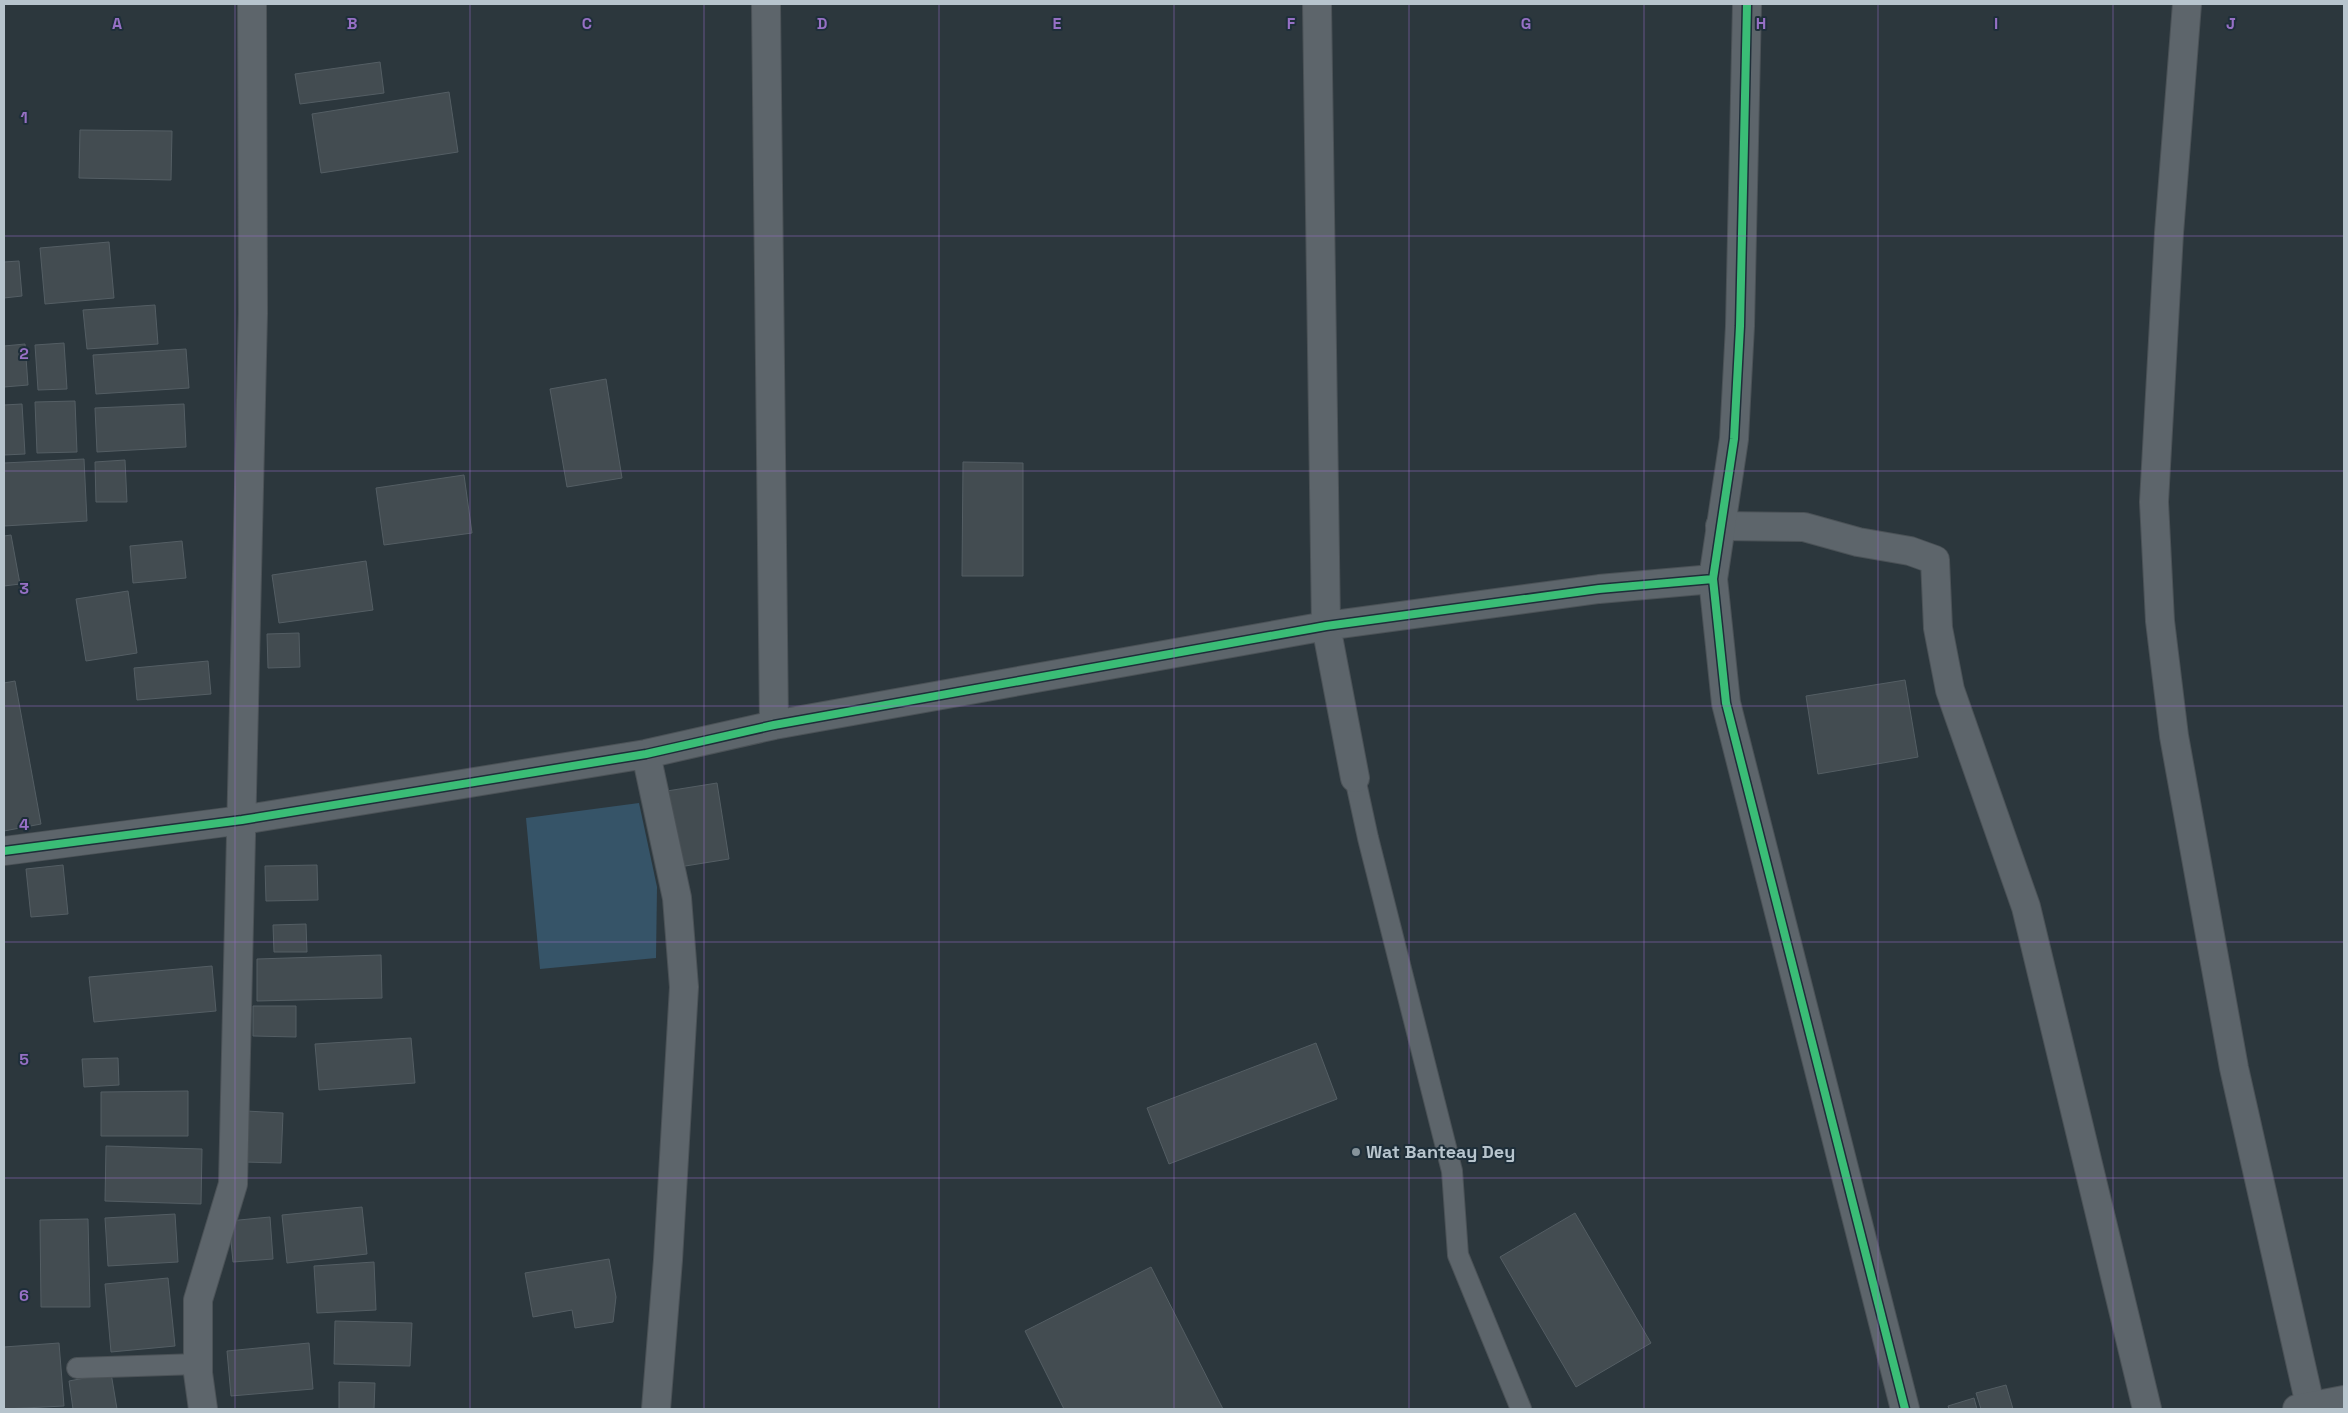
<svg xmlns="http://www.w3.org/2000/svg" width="2348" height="1413" font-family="'Space Grotesk',sans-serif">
<rect width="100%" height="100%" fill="#2c373d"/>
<path fill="#365468" d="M639 803 657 887 656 958 540 969 526 818Z"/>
<path fill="#434c51" stroke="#545e64" d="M380 62 384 93 300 104 295 74Z
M449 92 458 152 321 173 312 114Z
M80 130 172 131 171 180 79 178Z
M109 242 114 298 45 304 40 248Z
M19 261 22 296 4 298V262Z
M155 305 158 344 87 349 83 310Z
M64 343 67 389 38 390 35 345Z
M25 344 28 385 4 387V346Z
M186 349 189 388 96 394 93 355Z
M606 379 622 478 567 487 550 389Z
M75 401 77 452 37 453 35 402Z
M22 404 25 454 4 455V405Z
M184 404 186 447 97 452 95 408Z
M84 459 87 521 4 526V463Z
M125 460 127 502H96L95 462Z
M963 462 1023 463V576H962Z
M464 475 472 533 384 545 376 488Z
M11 535 20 584 4 586V536Z
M182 541 186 578 133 583 130 546Z
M366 561 373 610 279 623 272 575Z
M128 591 137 653 86 661 76 599Z
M299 633 300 667 268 668 267 634Z
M208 661 211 694 137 700 134 668Z
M1905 680 1918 757 1818 774 1806 696Z
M15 681 41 824 4 831V683Z
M717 783 729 859 679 867 667 791Z
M63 865 68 914 31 917 26 869Z
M317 865 318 900 266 901 265 866Z
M306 924 307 952H274L273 925Z
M381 955 382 998 257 1001V959Z
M212 966 216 1011 94 1022 89 977Z
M253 1006H296V1037L253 1036Z
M411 1038 415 1083 319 1090 315 1044Z
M1316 1043 1337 1099 1169 1164 1147 1108Z
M118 1058 119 1085 84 1087 82 1059Z
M188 1091V1136H101V1092Z
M246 1111 283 1113 281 1163 244 1162Z
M106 1146 202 1149 201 1204 105 1201Z
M362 1207 367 1254 287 1263 282 1215Z
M1575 1213 1651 1343 1576 1387 1500 1257Z
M175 1214 178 1262 108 1266 105 1218Z
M270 1217 273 1259 233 1262 229 1221Z
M88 1219 90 1307H41L40 1220Z
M609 1259 616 1297 613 1322 575 1328 572 1310 533 1317 525 1273Z
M374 1262 376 1310 317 1313 314 1266Z
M1151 1267 1223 1409H1064L1025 1331Z
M168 1278 175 1346 111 1352 105 1284Z
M335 1321 412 1323 410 1366 334 1364Z
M59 1343 64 1406 4 1409V1347Z
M309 1343 313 1389 231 1396 227 1351Z
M111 1373 117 1409H73L69 1381Z
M339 1382 375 1383 374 1409H339Z
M2006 1385 2013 1409H1981L1976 1393Z
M1974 1398 1977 1409H1949L1948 1406Z"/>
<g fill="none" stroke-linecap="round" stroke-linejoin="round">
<defs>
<path id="service" d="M1355 778 1368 838 1452 1171 1458 1255 1521 1409
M77 1368 198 1364"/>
<path id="minor" d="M766 4 774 725
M1317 4 1326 626 1355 778
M2187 4 2169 233 2154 502 2160 621 2174 736 2234 1068 2310 1405
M1720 526 1804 527 1858 542 1910 551 1935 560 1938 628 1950 690 2026 907 2147 1409
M646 754 677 898 684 987 668 1260 656 1409
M4 851 242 820 646 754 774 725 1326 626 1599 589 1713 579
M203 1409 198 1373V1300L233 1184 253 313 252 4"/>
<path id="tertiary" d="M1747 4 1740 326 1734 439 1713 579 1726 703 1905 1409
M2297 1409 2344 1400"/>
</defs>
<use href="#service" stroke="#4b5257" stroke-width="22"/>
<use href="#minor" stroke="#4b5257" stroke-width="30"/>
<use href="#tertiary" stroke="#4b5257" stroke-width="30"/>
<use href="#service" stroke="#5d656b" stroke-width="20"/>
<use href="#minor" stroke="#5d656b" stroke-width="28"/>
<use href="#tertiary" stroke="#5d656b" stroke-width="28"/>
<defs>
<path id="cycleway" d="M1747 4 1740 326 1734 439 1713 579 1726 703 1905 1409
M4 851 242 820 646 754 774 725 1326 626 1599 589 1713 579"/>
</defs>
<use href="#cycleway" stroke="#1e2e39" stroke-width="11"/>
<use href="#cycleway" stroke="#3abd76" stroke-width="8"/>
</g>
<path fill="none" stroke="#9670c5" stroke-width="1" stroke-opacity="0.55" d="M235 4V1409M470 4V1409M704 4V1409M939 4V1409M1174 4V1409M1409 4V1409M1644 4V1409M1878 4V1409M2113 4V1409M4 236H2344M4 471H2344M4 706H2344M4 942H2344M4 1178H2344"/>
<circle fill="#86939b" stroke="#1e2e39" stroke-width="2" cx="1356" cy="1152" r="5"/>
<g text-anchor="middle" stroke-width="4" stroke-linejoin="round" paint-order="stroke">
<g font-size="18" font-weight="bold" fill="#b7c4cd" stroke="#1e2e39" text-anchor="start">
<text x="1366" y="1158">Wat Banteay Dey</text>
</g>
</g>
<g font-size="16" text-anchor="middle" font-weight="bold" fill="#9670c5" stroke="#1e2e39" stroke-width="4" stroke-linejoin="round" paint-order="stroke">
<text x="117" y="29">A</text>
<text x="352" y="29">B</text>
<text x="587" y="29">C</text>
<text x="822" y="29">D</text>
<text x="1057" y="29">E</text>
<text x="1291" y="29">F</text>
<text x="1526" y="29">G</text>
<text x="1761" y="29">H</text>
<text x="1996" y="29">I</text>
<text x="2231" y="29">J</text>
<text x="24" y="123">1</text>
<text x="24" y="359">2</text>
<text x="24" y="594">3</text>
<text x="24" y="830">4</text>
<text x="24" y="1065">5</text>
<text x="24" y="1301">6</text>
</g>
<rect width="2348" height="1413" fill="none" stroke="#b7c4cd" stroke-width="10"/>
</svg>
